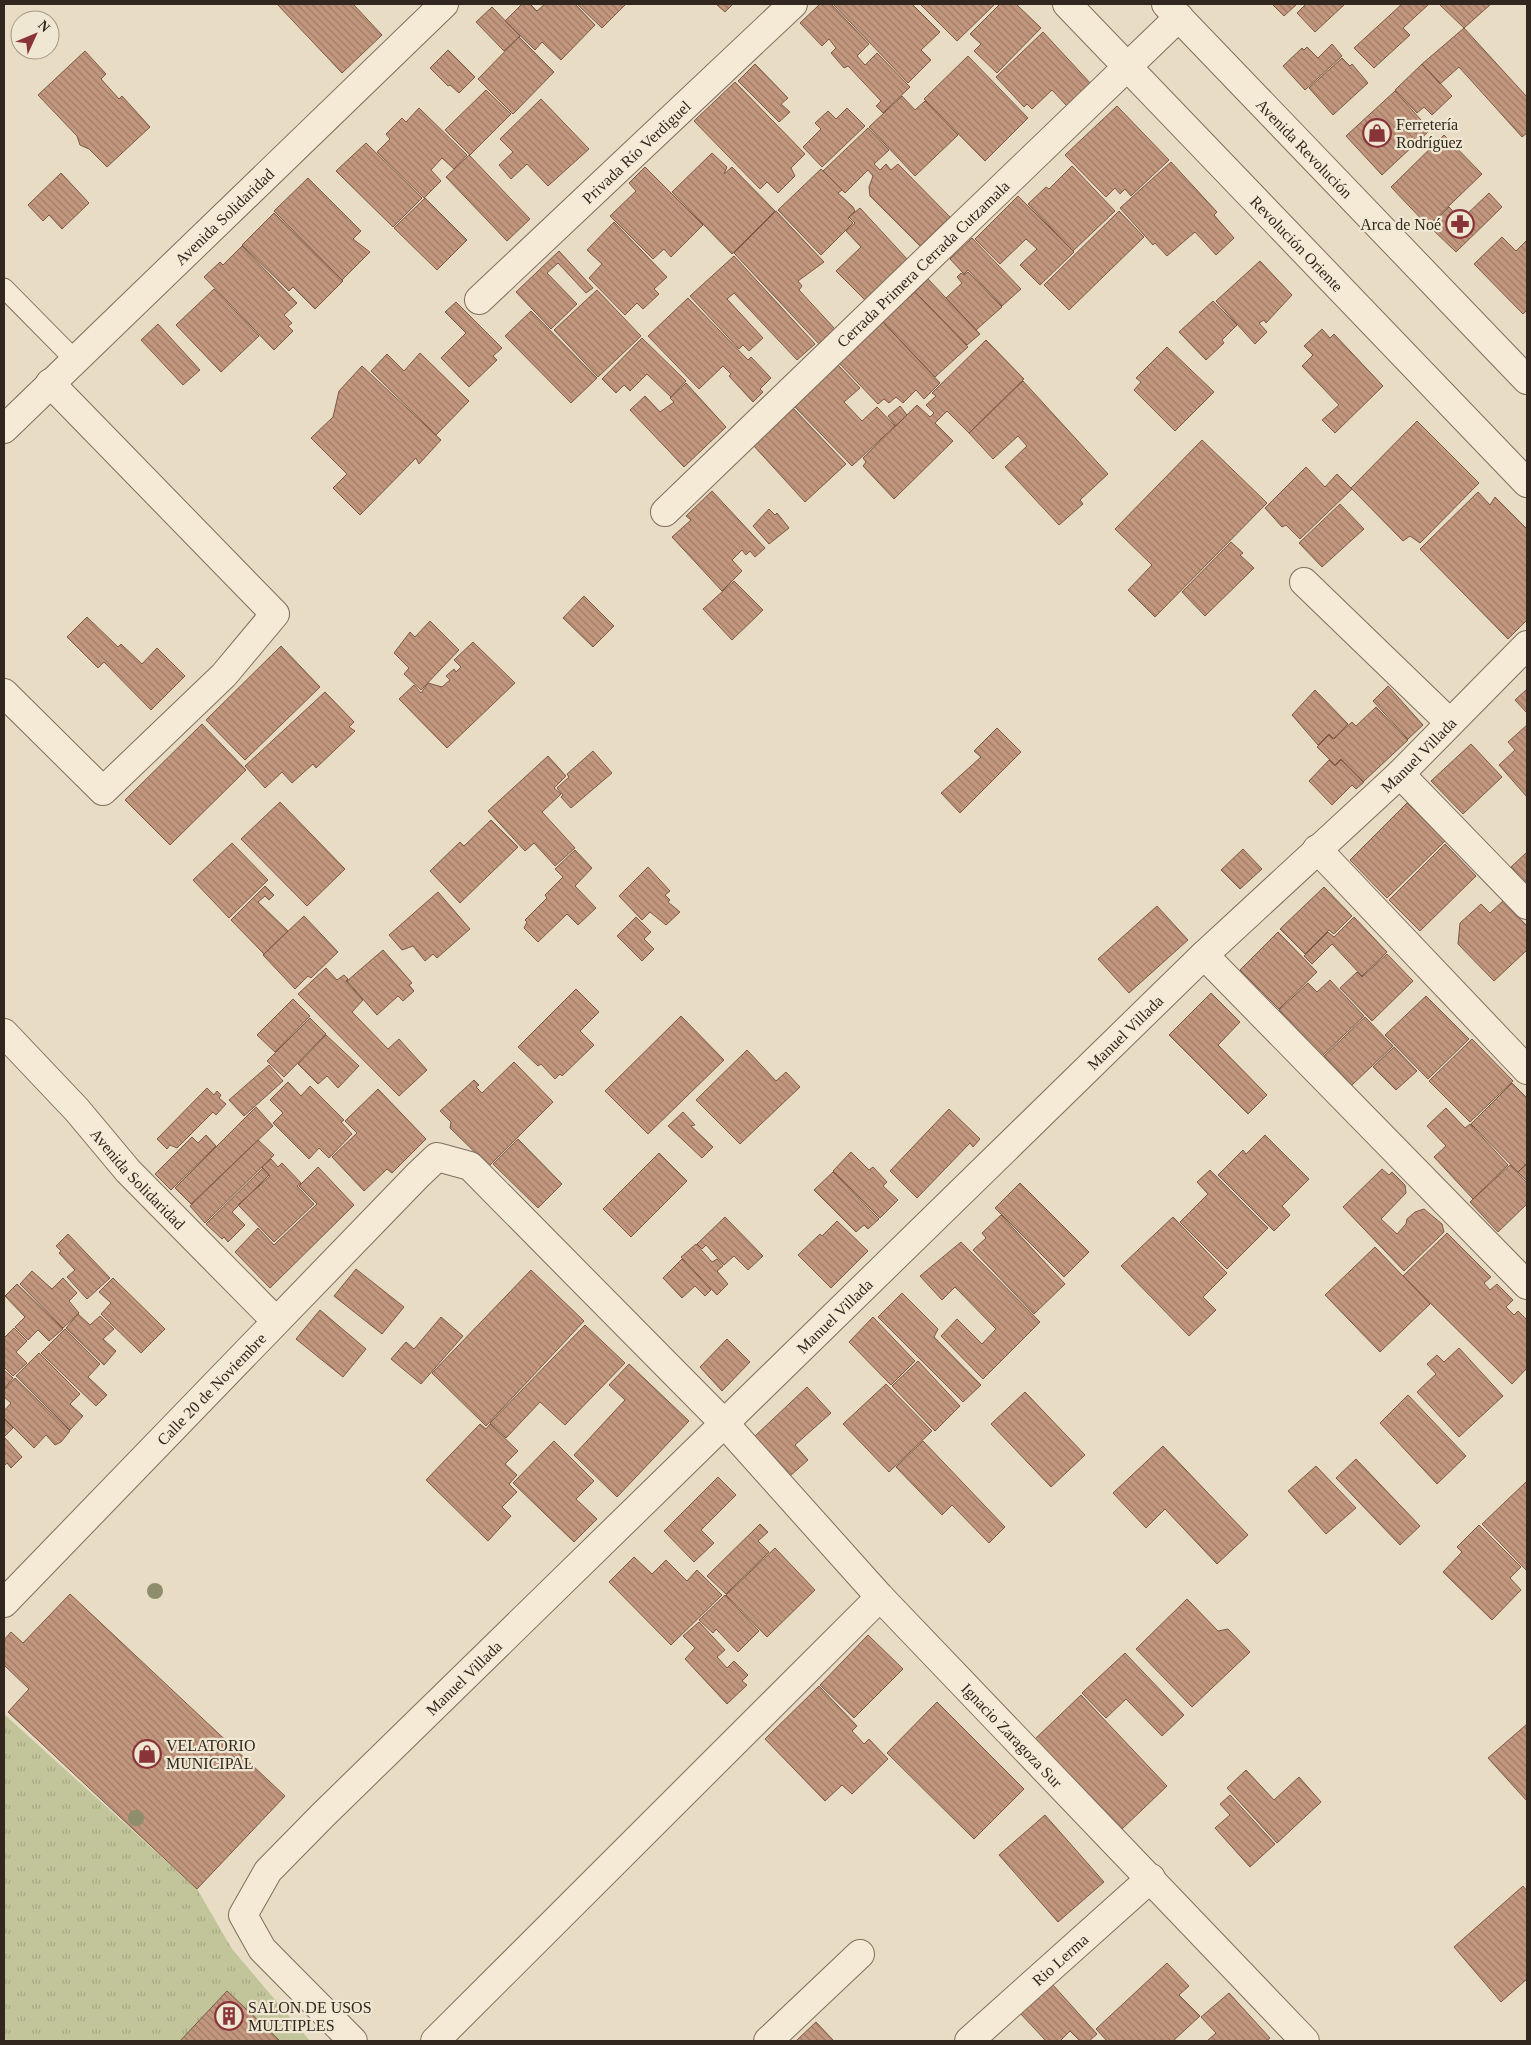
<svg xmlns="http://www.w3.org/2000/svg" width="1531" height="2045" font-family="'Times New Roman',serif">
<defs>
<pattern id="park-tufts" width="24" height="20" patternUnits="userSpaceOnUse" patternTransform="scale(1.25)"><rect width="24" height="20" fill="#c1c599"/><path d="M3 7l-1-3M5 7V3M7 7l1-3M15 17l-1-3M17 17v-4M19 17l1-3" fill="none" stroke="#a6a983"/></pattern>
<pattern id="building-back-hatch" width="6" height="6" patternUnits="userSpaceOnUse" patternTransform="scale(1.25)"><rect width="6" height="6" fill="#c2977e"/><path d="M-1 5l2 2M0 0l6 6M5-1l2 2" fill="none" stroke="#9e7b67"/></pattern>
</defs>
<rect width="100%" height="100%" fill="#e8dcc4"/>
<path fill="url(#park-tufts)" d="M4 1714 197 1889 232 1949 310 2041H4Z"/>
<path fill="url(#building-back-hatch)" stroke="#7d5945" d="M277 4H353L382 35 342 73Z
M522 4H530L537 11 545 4H575L595 25 561 60 542 42 535 50 505 21Z
M577 4H626L602 28Z
M716 4H733L725 12Z
M820 4H831L869 44 857 56 865 65 877 53 910 87 883 113 876 106 881 101 848 66 844 68 831 53 836 48 829 39 822 46 800 23Z
M833 4H912L940 32 921 50 931 60 908 83Z
M920 4H995L957 41Z
M1000 4H1016L1041 28 997 73 974 51 981 44 970 34Z
M1272 4H1297L1284 16Z
M1306 4H1345L1315 32 1297 13Z
M1402 4H1429L1403 28 1410 35 1374 68 1354 48Z
M1439 4H1491L1464 28Z
M492 7 520 36 504 51 476 22Z
M1464 28 1527 97V133L1522 137 1459 67 1440 84 1422 64Z
M1043 32 1092 85 1068 107 1052 90 1032 109 1027 104 1024 107 996 77Z
M519 37 554 72 513 114 478 79Z
M1332 44 1342 56 1305 90 1283 66 1302 48 1304 50 1307 47 1318 58Z
M448 50 475 77 459 93 450 85 448 86 430 68Z
M85 51 106 74 101 79 119 99 122 96 150 127 107 167 89 149 80 145 77 136 38 95Z
M968 56 1028 118 985 161 924 99Z
M1342 58 1350 66 1352 64 1368 83 1333 115 1309 88Z
M755 64 788 98 781 104 790 112 779 122 738 81Z
M1422 64 1452 96 1432 115 1424 107 1417 113 1395 90Z
M735 82 805 154 791 168 795 176 778 193 767 182 760 189 694 121Z
M486 90 511 114 470 155 445 130Z
M1395 91 1430 130 1382 175 1346 136Z
M902 96 915 110 925 101 958 135 915 176 869 127Z
M541 99 589 149 548 186 527 164 511 179 499 165 513 152 500 139Z
M1117 106 1169 160 1131 196 1125 189 1120 194 1115 188 1106 197 1065 155Z
M419 108 467 155 454 169 442 158 431 170 441 181 424 198 377 152 390 139 386 134 402 118 406 122Z
M847 108 865 126 822 167 803 147 821 129 815 123 828 111 836 119Z
M868 128 889 150 874 164 880 170 886 164 891 170 898 164 950 217 920 246 870 196 869 187 873 176 868 170 845 193 823 171Z
M1444 135 1482 174 1428 226 1391 187Z
M366 143 422 198 393 227 336 171Z
M712 153 727 167 724 174 732 167 775 211 732 254 672 192Z
M469 155 530 219 507 241 446 177Z
M1171 162 1217 212 1214 215 1234 238 1216 255 1195 232 1167 256 1155 243 1153 245 1120 208Z
M1072 166 1115 211 1073 251 1028 204 1046 187 1049 189Z
M645 167 703 225 671 257 664 249 653 259 610 216 636 191 629 183Z
M821 169 842 190 838 193 853 207 855 211 848 218 853 223 821 255 778 210Z
M61 173 89 203 62 229 49 215 43 221 28 205Z
M308 178 361 231 353 239 370 252 342 280 274 211Z
M1489 193 1502 207 1456 252 1429 226 1449 207 1461 220Z
M1018 196 1074 252 1040 285 1020 265 1037 249 1026 239 1000 264 975 239Z
M425 198 467 240 437 270 394 228Z
M860 208 907 259 865 300 836 271 861 247 846 231 855 223 849 217Z
M776 211 824 262 798 281 802 286 799 290 835 329 819 344 734 253Z
M1119 211 1144 237 1069 310 1044 285Z
M274 213 343 281 315 309 293 287 289 291 242 245Z
M614 222 667 277 654 289 659 294 643 309 637 303 625 315 589 278 602 264 587 250Z
M1502 237 1516 251 1527 240V310L1523 314 1474 264Z
M972 238 1021 289 1002 306 968 270 964 274 950 259Z
M242 246 297 303 284 315 292 323 288 326 293 331 274 350 204 277 220 262 223 265Z
M559 251 593 288 586 293 558 263 547 273 577 304 551 329 516 292Z
M734 256 815 344 797 360 734 293 727 299 763 338 749 351 743 345 739 349 690 296Z
M1260 261 1292 295 1266 323 1264 320 1259 323 1267 332 1255 344 1216 301Z
M968 272 1002 307 976 330 946 298 962 283 957 277 961 273 964 275Z
M928 279 980 334 967 345 915 292Z
M214 289 259 336 221 372 176 325Z
M597 290 641 336 598 377 554 330Z
M915 292 968 347 935 377 882 321Z
M688 298 748 360 751 357 771 378 760 389 763 392 753 402 729 376 731 374 723 366 699 389 648 336Z
M1213 301 1237 325 1222 340 1224 343 1206 360 1179 332Z
M456 302 502 348 493 356 497 360 469 387 441 358 466 333 445 312Z
M531 311 597 378 571 403 505 336Z
M883 322 940 383 924 399 916 390 903 403 896 397 889 403 884 399 878 404 839 363Z
M158 324 200 370 183 385 141 340Z
M1322 329 1330 338 1334 334 1383 386 1335 433 1322 420 1339 405 1302 366 1313 355 1304 346Z
M642 338 686 381 671 397 647 374 630 391 624 385 616 393 602 379Z
M986 340 1024 379 969 433 947 411 935 423 953 441 894 499 863 466 866 462 863 458 917 405 930 417 934 413 926 405 936 396 932 393Z
M1167 347 1214 392 1175 431 1134 390 1141 382 1136 378Z
M420 353 469 401 436 435 371 371 387 354 404 371Z
M838 365 860 388 844 402 862 421 877 407 895 426 852 466 794 406Z
M362 366 441 440 419 464 416 458 360 515 333 488 347 474 311 438 333 417 339 391Z
M1023 381 1108 474 1080 500 1083 504 1059 525 1005 467 1027 446 1018 436 993 459 969 433Z
M686 383 726 427 684 467 630 410 645 396 660 412 674 402 670 398Z
M900 406 907 415 896 426 888 416Z
M793 408 846 464 805 502 753 445Z
M1417 421 1479 483 1420 543 1410 536 1403 541 1351 488Z
M1202 440 1267 503 1155 617 1128 590 1152 565 1115 529Z
M1306 467 1325 487 1337 474 1352 489 1300 539 1286 525 1282 527 1265 508Z
M712 491 765 548 755 557 750 551 746 555 742 550 732 560 742 571 722 591 672 537 691 520 686 516Z
M1478 492 1490 505 1495 497 1527 529V620L1508 639 1420 549Z
M1340 504 1364 529 1322 567 1299 543Z
M769 509 775 515 777 513 789 528 769 544 753 526Z
M1231 542 1243 553 1240 555 1254 568 1205 616 1182 592Z
M734 581 763 610 732 640 703 609Z
M584 596 614 626 593 647 563 618Z
M87 617 118 647 121 644 142 664 157 648 185 676 151 710 104 662 98 668 67 637Z
M430 621 459 650 421 690 404 674 409 668 394 653 410 632 415 637Z
M473 642 515 683 447 748 399 699 414 685 421 693 428 683 442 687 450 680 446 676 454 669 456 672 461 667 454 660Z
M281 646 320 687 245 760 206 720Z
M1388 686 1423 725 1408 739 1373 701Z
M1527 689V713L1515 700Z
M1315 690 1348 724 1334 739 1329 734 1318 745 1292 715Z
M325 692 354 722 349 727 355 731 316 768 313 764 292 783 282 772 265 788 245 766Z
M1376 707 1408 740 1363 782 1341 759 1335 765 1317 747 1329 735 1333 739 1352 722 1356 726Z
M202 724 246 770 170 845 125 800Z
M1527 725V797L1499 765 1515 750 1508 742Z
M997 728 1021 752 960 813 941 793 981 757 974 751Z
M1471 744 1502 777 1463 814 1431 781Z
M593 751 612 773 571 808 561 797 563 795 557 788 569 777 567 774Z
M548 756 566 776 554 788 561 794 542 812 575 848 555 866 534 843 525 851 488 811Z
M1329 760 1335 766 1341 760 1364 782 1356 789 1352 785 1332 805 1309 781Z
M280 802 345 869 307 906 241 839Z
M1407 803 1445 841 1387 898 1350 860Z
M491 820 518 847 460 903 430 871 460 842 464 846Z
M232 843 268 880 229 918 193 880Z
M1445 844 1476 876 1420 931 1389 900Z
M1243 849 1262 869 1240 889 1221 870Z
M575 850 592 868 575 886 596 908 578 925 567 914 538 942 524 928 527 922 525 920 547 898 545 895 563 877 555 869Z
M1527 852V885L1511 867Z
M648 867 670 891 665 895 670 900 668 902 680 912 666 925 650 912 642 920 619 896Z
M265 886 274 895 269 900 265 896 258 902 288 931 264 954 231 920Z
M1324 887 1352 916 1334 934 1329 930 1305 954 1280 929Z
M438 892 470 929 437 958 433 954 425 961 413 946 402 950 389 935Z
M1503 901 1527 926V950L1494 981 1458 944 1460 923 1481 904 1490 913Z
M1157 906 1188 940 1129 993 1098 959Z
M304 916 338 952 311 978 308 976 295 989 263 955Z
M636 917 651 932 644 939 654 949 642 961 617 936Z
M1354 917 1387 952 1362 976 1332 944 1312 964 1304 956 1328 932 1334 937Z
M1278 932 1317 972 1279 1009 1240 970Z
M383 950 412 983 409 985 414 991 403 1001 398 996 377 1015 347 981Z
M1387 954 1413 981 1372 1021 1340 988 1357 972 1362 977Z
M326 968 337 980 344 975 348 979 346 981 363 1000 352 1012 388 1049 399 1039 427 1070 399 1096 298 994Z
M1330 980 1364 1016 1322 1056 1279 1010 1308 983 1317 992Z
M576 989 599 1012 580 1031 594 1045 562 1076 560 1074 555 1079 541 1064 538 1066 518 1047Z
M1211 993 1240 1022 1218 1045 1267 1095 1248 1114 1169 1035Z
M1426 996 1469 1039 1428 1079 1385 1035Z
M293 999 310 1016 275 1052 257 1035Z
M681 1016 724 1060 648 1134 605 1091Z
M1365 1017 1393 1046 1352 1085 1324 1056Z
M310 1018 326 1034 284 1077 267 1061Z
M326 1035 359 1066 338 1088 327 1076 318 1084 298 1064Z
M1472 1039 1513 1081 1470 1122 1429 1081Z
M1394 1047 1417 1071 1396 1090 1373 1067Z
M747 1050 776 1081 786 1072 800 1087 740 1144 696 1100Z
M514 1062 553 1102 489 1166 450 1128 451 1122 440 1111 474 1080 479 1085 476 1087 482 1093Z
M269 1065 283 1081 244 1116 229 1100Z
M288 1082 301 1096 310 1086 344 1120 341 1122 352 1134 329 1158 319 1148 309 1159 273 1123 283 1113 270 1100Z
M1512 1083 1527 1098V1163L1518 1172 1471 1124Z
M207 1088 214 1095 217 1091 221 1095 219 1098 226 1104 216 1115 213 1112 177 1148 170 1145 167 1149 157 1139Z
M378 1089 426 1139 392 1173 387 1169 364 1191 332 1157 357 1133 345 1121Z
M256 1107 273 1126 191 1204 175 1188Z
M1446 1108 1465 1128 1470 1124 1508 1165 1473 1199 1434 1157 1446 1146 1427 1126Z
M949 1109 980 1139 973 1147 970 1143 917 1198 890 1171Z
M683 1112 695 1125 691 1126 713 1147 702 1158 668 1126Z
M206 1135 216 1146 171 1190 155 1174 192 1137 198 1143Z
M1265 1135 1309 1179 1282 1206 1290 1215 1274 1231 1218 1175 1243 1150 1246 1154Z
M518 1139 562 1184 538 1208 493 1164Z
M258 1140 274 1155 205 1223 190 1206Z
M851 1152 869 1170 873 1167 887 1182 883 1186 898 1200 880 1218 833 1171Z
M659 1153 687 1181 631 1237 603 1209Z
M271 1159 278 1167 282 1163 301 1183 297 1186 314 1204 274 1242 238 1205 270 1176 262 1167Z
M1527 1164V1181L1518 1172Z
M1510 1165 1527 1183V1204L1498 1232 1470 1202Z
M318 1167 354 1205 270 1288 235 1252 258 1228 274 1245 317 1204 299 1186Z
M263 1168 269 1175 232 1212 245 1225 228 1242 224 1237 222 1239 206 1224Z
M1382 1169 1389 1175 1392 1172 1405 1185 1406 1193 1381 1219 1397 1234 1406 1224 1407 1219 1415 1212 1424 1209 1442 1224 1444 1232 1404 1271 1343 1207Z
M1210 1170 1268 1228 1227 1269 1180 1222 1208 1194 1197 1182Z
M833 1172 879 1219 868 1229 864 1225 856 1232 814 1190Z
M1020 1183 1089 1252 1064 1277 995 1208Z
M1001 1215 1065 1284 1034 1314 973 1250 986 1238 982 1233Z
M725 1217 763 1256 748 1270 734 1256 724 1265 706 1245 702 1249 697 1244Z
M1173 1217 1227 1273 1203 1297 1216 1310 1189 1336 1121 1266Z
M837 1221 868 1251 831 1288 798 1255 820 1234 822 1236Z
M1447 1233 1491 1277 1484 1283 1490 1290 1497 1284 1513 1300 1506 1307 1514 1315 1518 1311 1527 1320V1368L1512 1384 1403 1276Z
M68 1234 110 1278 87 1299 67 1277 75 1270 59 1253 61 1251 56 1246Z
M961 1242 1040 1322 983 1379 941 1336 957 1319 982 1344 996 1329 955 1287 942 1300 920 1276Z
M696 1244 712 1262 717 1259 723 1266 717 1271 728 1284 717 1295 681 1257Z
M1375 1247 1430 1304 1380 1352 1325 1295Z
M682 1259 711 1290 705 1296 695 1286 682 1298 663 1278Z
M356 1269 404 1307 382 1334 334 1296Z
M531 1270 584 1321 486 1426 432 1373Z
M32 1271 52 1289 63 1278 77 1293 69 1301 79 1313 63 1328 20 1284Z
M113 1278 165 1329 141 1353 101 1314 111 1303 99 1292Z
M17 1284 63 1329 49 1341 38 1330 28 1340 15 1327 25 1317 5 1296Z
M902 1293 938 1329 934 1337 981 1385 963 1402 878 1317Z
M320 1310 366 1349 343 1377 296 1339Z
M78 1314 90 1325 100 1316 114 1329 103 1339 116 1351 104 1365 66 1328Z
M441 1317 463 1336 421 1384 391 1359 406 1342 414 1349Z
M873 1317 915 1361 891 1385 849 1342Z
M585 1325 625 1363 565 1425 540 1402 506 1438 490 1423Z
M14 1328 27 1341 16 1352 27 1363 13 1376 4 1367V1338Z
M65 1329 100 1364 88 1377 107 1395 96 1406 41 1353Z
M727 1339 750 1362 722 1391 700 1367Z
M1459 1348 1503 1396 1459 1437 1417 1392 1436 1374 1427 1364 1437 1355 1444 1362Z
M39 1353 80 1394 70 1404 83 1416 70 1430 16 1376Z
M918 1361 960 1406 935 1431 892 1386Z
M629 1364 689 1421 617 1497 574 1455 625 1400 609 1385Z
M4 1370 13 1378 4 1389Z
M15 1378 70 1431 61 1442 55 1445 46 1435 34 1448 4 1418V1411L11 1403 4 1397V1390Z
M886 1384 932 1431 889 1472 843 1424Z
M807 1387 831 1413 795 1445 808 1460 790 1476 754 1437Z
M1025 1392 1085 1455 1051 1487 991 1424Z
M1408 1395 1466 1456 1437 1484 1380 1423Z
M4 1419 13 1428 4 1437 22 1457 11 1468 7 1463 4 1466Z
M480 1424 486 1429 490 1424 518 1451 505 1464 517 1475 509 1484 517 1492 502 1507 511 1516 488 1541 426 1480Z
M554 1441 594 1481 576 1499 597 1519 574 1542 513 1483Z
M923 1441 1005 1527 989 1543 952 1505 942 1515 896 1467Z
M1163 1446 1248 1535 1217 1564 1165 1509 1146 1528 1113 1493Z
M1356 1459 1420 1526 1400 1545 1336 1478Z
M1316 1466 1356 1508 1326 1534 1288 1491Z
M718 1477 736 1495 701 1530 714 1543 694 1562 664 1531Z
M1526 1482 1527 1483V1571L1482 1524Z
M760 1524 768 1532 758 1541 769 1552 726 1594 707 1576Z
M1479 1525 1521 1567 1510 1578 1521 1590 1492 1620 1443 1572 1462 1552 1457 1547Z
M775 1548 815 1590 767 1637 726 1595Z
M634 1557 652 1574 666 1560 687 1581 697 1570 722 1595 671 1645 609 1582Z
M70 1594 285 1796 197 1889 8 1712 29 1689 4 1665V1640L11 1632 23 1643Z
M725 1595 759 1631 738 1652 716 1629 713 1633 699 1620Z
M1187 1599 1218 1631 1228 1629 1250 1652 1192 1707 1136 1649Z
M699 1622 725 1650 717 1657 727 1668 734 1661 748 1675 742 1681 747 1685 727 1704 685 1659 695 1648 683 1636Z
M868 1635 903 1669 854 1718 820 1685Z
M1125 1653 1184 1715 1162 1736 1126 1699 1106 1718 1082 1693Z
M819 1686 857 1726 852 1731 864 1744 869 1739 888 1759 852 1794 842 1785 825 1801 765 1739Z
M1081 1695 1167 1786 1121 1830 1035 1739Z
M937 1702 1024 1789 974 1839 887 1753Z
M1527 1724V1801L1488 1758Z
M1246 1770 1274 1800 1299 1777 1321 1802 1277 1843 1227 1788Z
M1230 1795 1275 1844 1250 1867 1215 1828 1230 1815 1220 1804Z
M1045 1815 1104 1882 1058 1922 999 1855Z
M1523 1886 1527 1891V1979L1501 2002 1454 1947Z
M1167 1963 1189 1986 1179 1995 1200 2016 1173 2041H1107L1096 2029Z
M1053 1985 1097 2034 1089 2041H1080L1070 2031 1060 2041H1046L1020 2013Z
M227 1991 280 2041H180Z
M1229 1993 1270 2038 1266 2041H1207L1216 2033 1201 2017Z
M816 2022 834 2041H796Z"/>
<g fill="none" stroke-linecap="round" stroke-linejoin="round">
<defs>
<path id="lane" d="M4 288 75 360"/>
<g id="street">
<path id="s1" d="M1067 4 1527 483"/>
<path id="s2" d="M1166 4 1527 380"/>
<path id="s3" d="M479 300 793 4"/>
<path id="s4" d="M4 429 444 4"/>
<path id="s5" d="M665 512 1179 17"/>
<path d="M1304 582 1449 722"/>
<path d="M4 693 103 791 224 675 275 614 50 383"/>
<path d="M1400 774 1527 905"/>
<path d="M1317 849 1527 1070"/>
<path d="M1204 955 1527 1285"/>
<path id="s6" d="M4 1033 77 1110 128 1171 276 1321"/>
<path id="s7" d="M4 1603 418 1175 437 1157 470 1166 725 1424 880 1597 1305 2041"/>
<path id="s8" d="M353 2041 262 1949 243 1915 268 1871 323 1815 1204 955 1400 774 1527 645"/>
<path d="M435 2041 880 1597"/>
<path d="M768 2041 860 1954"/>
<path id="s9" d="M969 2041 1151 1878"/>
</g>
</defs>
<use href="#lane" stroke="#806e5d" stroke-width="21"/>
<use href="#street" stroke="#806e5d" stroke-width="30"/>
<use href="#lane" stroke="#f4ead6" stroke-width="19"/>
<use href="#street" stroke="#f4ead6" stroke-width="28"/>
</g>
<g fill="#8e8d6e">
<circle cx="155" cy="1591" r="8"/>
<circle cx="136" cy="1818" r="8"/>
</g>
<defs>
<symbol id="shop-ring" viewBox="-11 -11 22 22"><circle r="9.5" fill="#f0e7d2" stroke="#883438" stroke-width="1.5"/><path d="M-5-2.5h2.3a2.7 3.5 0 0 1 5.4 0H5L5.5 6h-11ZM-1.5-2.5h3a1.5 2.3 0 0 0-3 0Z" fill="#883438"/></symbol>
<symbol id="pharmacy-ring" viewBox="-11 -11 22 22"><circle r="9.5" fill="#f0e7d2" stroke="#883438" stroke-width="1.5"/><path d="M-2-6h4v4h4v4h-4v4h-4v-4h-4v-4h4Z" fill="#883438"/></symbol>
<symbol id="building-ring" viewBox="-11 -11 22 22"><circle r="9.5" fill="#f0e7d2" stroke="#883438" stroke-width="1.5"/><path d="M-4-6H4V6H1V3H-1V6H-4ZM-2.5-4.3h1.7v1.8h-1.7ZM.8-4.3h1.7v1.8H.8ZM-2.5-1h1.7V.8h-1.7ZM.8-1h1.7V.8H.8Z" fill="#883438"/></symbol>
</defs>
<g fill-rule="evenodd">
<use href="#shop-ring" x="1361" y="117" width="32" height="32"/>
<use href="#pharmacy-ring" x="1444" y="208" width="32" height="32"/>
<use href="#shop-ring" x="131" y="1738" width="32" height="32"/>
<use href="#building-ring" x="213" y="2000" width="32" height="32"/>
</g>
<g text-anchor="middle" stroke-width="4.5" stroke-linejoin="round" paint-order="stroke">
<g font-size="16" fill="#32271f" stroke="#f0e7d2" text-anchor="start">
<text x="1396" y="130">Ferretería<tspan x="1396" dy="18">Rodríguez</tspan></text>
<text x="1441" y="230" text-anchor="end">Arca de Noé</text>
<text x="166" y="1751">VELATORIO<tspan x="166" dy="18">MUNICIPAL</tspan></text>
<text x="248" y="2013">SALON DE USOS<tspan x="248" dy="18">MULTIPLES</tspan></text>
</g>
<g font-size="16" fill="#32271f" stroke="#f0e7d2">
<text dy="6" stroke="none"><textPath href="#s2" startOffset="200">Avenida Revolución</textPath></text>
<text dy="6" stroke="none"><textPath href="#s3" startOffset="216">Privada Río Verdiguel</textPath></text>
<text dy="6" stroke="none"><textPath href="#s4" startOffset="306">Avenida Solidaridad</textPath></text>
<text dy="6" stroke="none"><textPath href="#s1" startOffset="332">Revolución Oriente</textPath></text>
<text dy="6" stroke="none"><textPath href="#s5" startOffset="358">Cerrada Primera Cerrada Cutzamala</textPath></text>
<text dy="6" stroke="none"><textPath href="#s8" startOffset="1822">Manuel Villada</textPath></text>
<text dy="6" stroke="none"><textPath href="#s8" startOffset="1418">Manuel Villada</textPath></text>
<text dy="6" stroke="none"><textPath href="#s6" startOffset="198">Avenida Solidaridad</textPath></text>
<text dy="6" stroke="none"><textPath href="#s8" startOffset="1012">Manuel Villada</textPath></text>
<text dy="6" stroke="none"><textPath href="#s7" startOffset="298">Calle 20 de Noviembre</textPath></text>
<text dy="6" stroke="none"><textPath href="#s8" startOffset="494">Manuel Villada</textPath></text>
<text dy="6" stroke="none"><textPath href="#s7" startOffset="1442">Ignacio Zaragoza Sur</textPath></text>
<text dy="6" stroke="none"><textPath href="#s9" startOffset="122">Rio Lerma</textPath></text>
</g>
</g>
<rect width="1531" height="2045" fill="none" stroke="#32271f" stroke-width="10"/>
<g transform="translate(35 35) rotate(46)"><circle r="24" fill="#f0e7d2" stroke="#a49a8a"/>
<path d="M0-4L9 19L0 12L-9 19Z" fill="#883438"/>
<text y="-8" font-size="14" font-weight="bold" text-anchor="middle" fill="#32271f">N</text>
</g>
</svg>
